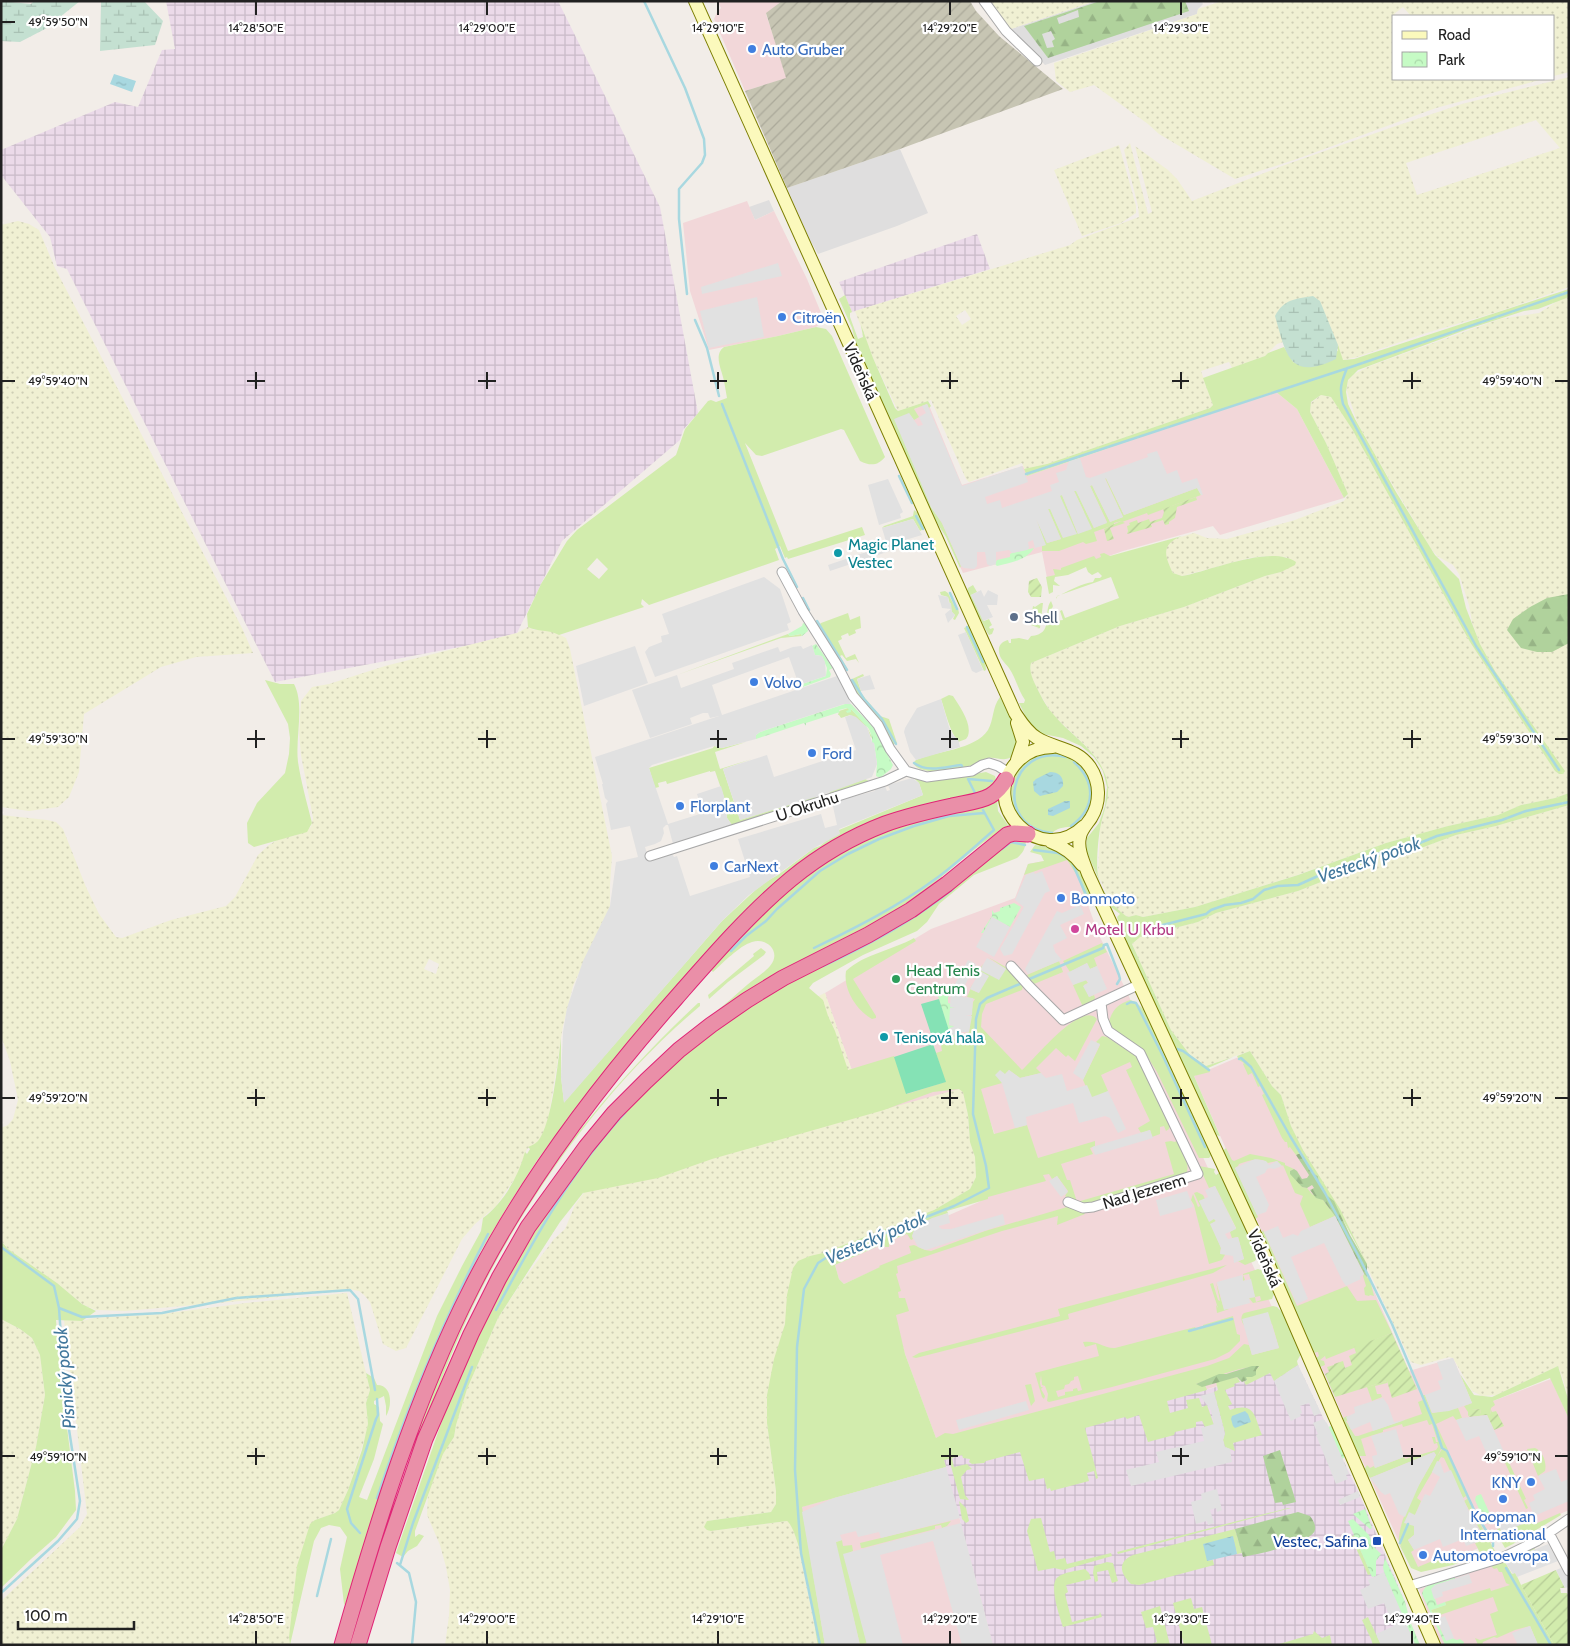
<svg xmlns="http://www.w3.org/2000/svg" width="1570" height="1646" font-family="Cabin,sans-serif">
<defs>
<pattern id="industrial-grid" width="8" height="8" patternUnits="userSpaceOnUse" patternTransform="scale(1.25)"><rect width="8" height="8" fill="#ebdae9"/><path d="M0 4h8M4 0v8" fill="none" stroke="#c9bbc8"/></pattern>
<pattern id="construction-furrows" width="10" height="10" patternUnits="userSpaceOnUse" patternTransform="scale(1.25)"><rect width="10" height="10" fill="#c7c5b3"/><path d="M-1 1l2-2M0 10L10 0M9 11l2-2" fill="none" stroke="#aba99a"/></pattern>
<pattern id="farmland-dots" width="8" height="8" patternUnits="userSpaceOnUse" patternTransform="scale(1.25)"><rect width="8" height="8" fill="#f0f0d3"/><path d="M2 2h.1M6 6h.1" fill="none" stroke="#ceceb5" stroke-width="1.8" stroke-linecap="round"/></pattern>
<pattern id="forest-firs" width="22" height="20" patternUnits="userSpaceOnUse" patternTransform="scale(1.25)"><rect width="22" height="20" fill="#b0d29c"/><path d="M5 1l3.5 6h-7zM16 11l3.5 6h-7z" fill="#97b486"/></pattern>
<pattern id="wetland-marsh" width="20" height="14" patternUnits="userSpaceOnUse" patternTransform="scale(1.25)"><rect width="20" height="14" fill="#c4e0d1"/><path d="M1 5h8M5 5V1M11 12h8M15 12V8" fill="none" stroke="#a8c0b3"/></pattern>
<pattern id="park-crowns" width="20" height="18" patternUnits="userSpaceOnUse" patternTransform="scale(1.25)"><rect width="20" height="18" fill="#c6fbc5"/><path d="M2 6a3 3 0 1 1 6 0M12 15a3 3 0 1 1 6 0" fill="none" stroke="#aad7a9"/></pattern>
<pattern id="garden-furrows" width="10" height="10" patternUnits="userSpaceOnUse" patternTransform="scale(1.25)"><rect width="10" height="10" fill="#d2ecad"/><path d="M-1 1l2-2M0 10L10 0M9 11l2-2" fill="none" stroke="#b4ca95"/></pattern>
<pattern id="water-ripples" width="26" height="14" patternUnits="userSpaceOnUse" patternTransform="scale(1.25)"><rect width="26" height="14" fill="#a8d8e0"/><path d="M2 4q2-2 4 0t4 0M15 11q2-2 4 0t4 0" fill="none" stroke="#90b9c0"/></pattern>
</defs>
<rect width="100%" height="100%" fill="#f2ede8"/>
<path fill="#dfdede" d="M1096 1H1202L1203 4 1198 9 1197 14 1045 65 1011 29Z
M900 149 928 213 897 226 818 254 809 238 787 188Z
M769 200 774 211 755 220 749 207Z"/>
<path fill="#f2d7d9" d="M704 1H782L766 14 787 78 745 91 714 19 717 12 721 8 718 2 712 3Z
M747 201 755 220 774 211 807 279 824 320 816 327 778 336 709 350 690 291 683 223Z
M1275 391 1297 409 1344 498 1220 535 1213 526 1123 551 1047 578 1042 552 963 573 892 419 928 403 962 485 1023 466 1027 476Z
M1059 854 1069 861 1078 877 1098 933 1125 988 1296 1359 1252 1377 944 1460 905 1354 881 1267 844 1284 839 1279 835 1265 979 1202 1011 1181 981 1095 867 1114 825 993 931 929 1015 898 1028 864 1044 861Z
M1248 1053 1346 1227 1409 1371 1453 1358 1472 1403 1493 1401 1551 1379 1569 1419V1510L1502 1540 1488 1544 1430 1569 1423 1571 1410 1566 1366 1469 1194 1076Z
M946 1467 993 1645H825L801 1507Z
M1499 1563 1535 1624 1530 1626 1538 1645H1440L1419 1589Z"/>
<path fill="url(#industrial-grid)" d="M166 1H558L660 207 698 413 683 430 680 440 562 541 517 633 470 645 275 682 67 269 57 266 50 237 1 175V150L115 102 138 107 162 50 175 49Z
M977 234 990 269 852 312 839 282Z
M1298 1365 1358 1491 1405 1602 1410 1622 1420 1645H993L944 1460Z"/>
<path fill="url(#construction-furrows)" d="M782 1H970L976 11 999 36 1063 89 900 149 787 188 745 91 786 78 766 13Z"/>
<path fill="url(#farmland-dots)" fill-rule="evenodd" d="M991 1H1096L1011 29 1001 17Z
M1222 1H1569V72L1554 76V16H1411L1403 7 1394 14 1396 16H1394V79H1544L1436 108 1297 159 1235 179 1159 134 1148 124 1094 85 1070 92 1056 81 1054 63 1197 14 1198 9Z
M1569 77V287L1497 312 1423 334 1357 357 1343 360 1283 342 1277 344 1265 356 1232 368 1229 362 1201 371 1213 405 1210 408 1047 464 1025 470 1022 463 969 482 966 479 931 400 898 411 873 358 855 311 1070 245 1077 240 1139 217 1138 206 1124 150 1130 143 1148 214 1152 212 1135 146 1168 170 1177 179 1192 201 1282 166 1393 127 1462 104ZM1536 120 1560 148 1417 195 1406 163ZM965 310 971 319 962 325 956 316Z
M1119 145 1136 206V213L1121 223 1082 236 1054 170Z
M18 221 29 224 39 230 55 268 242 628 253 653 196 657 161 667 84 714 79 772 69 797 58 807 29 811 1 807V225Z
M1569 297V793L1555 798 1521 805 1498 815 1448 826 1386 843 1297 875 1195 907 1143 917 1136 915 1128 917 1124 915 1112 905 1098 875 1100 828 1107 803V782L1098 760 1085 745 1052 714 1040 694 1030 674 1031 663 1120 626 1184 607 1265 576 1281 572 1287 557 1265 556 1249 558 1182 576 1173 573 1166 560V547L1171 540 1194 533 1207 538 1227 539 1295 520 1344 501 1348 494 1326 443 1310 412 1311 403 1321 395 1331 397 1342 411 1470 642 1555 771 1559 774H1563L1564 771 1495 671 1480 644 1472 622 1469 605 1459 574 1453 565 1437 556 1430 547 1377 458 1357 422 1347 391 1348 381 1354 374 1370 366 1500 319 1539 313 1561 299Z
M528 627 534 630H548L560 635 566 638 570 649 612 856 610 885V907L597 933 573 986 563 1026 548 1121 542 1135 537 1143 527 1149 517 1175 496 1206 475 1224 462 1239 406 1348 396 1351 383 1344 370 1302 364 1295 359 1291 349 1289 252 1300 125 1311 96 1310 82 1304 57 1283 8 1249 1 1241V1128L8 1125 13 1119 18 1100 10 1061 1 1036V815L47 820 56 822 63 829 86 887 99 914 116 937 122 938 171 920 226 906 235 897 258 855 269 845 279 839 294 836 311 827 313 818 301 755 299 733 301 701 312 687 329 684 385 666 517 633ZM429 959 439 964 436 974 424 969Z
M1569 805V1402L1563 1379 1558 1366 1496 1395 1482 1396 1472 1391 1453 1358 1449 1357 1421 1365 1411 1362 1346 1221 1303 1150 1291 1126 1281 1095 1272 1086 1250 1051 1206 1066 1190 1055 1171 1030 1132 944 1140 937 1198 922 1216 913 1298 891 1344 873 1379 857 1413 851 1456 835 1496 826Z
M825 993 867 1114 959 1089 963 1091 968 1115 969 1133 975 1157 976 1177 970 1189 934 1210 823 1253 785 1324 767 1395V1423L776 1491V1504L771 1512 707 1521 711 1531 787 1521 792 1524 801 1556 818 1645H445L449 1616 450 1590 446 1567 440 1545 427 1515 428 1495 443 1454 454 1437 456 1425 467 1389 498 1318 524 1279 554 1239 565 1229 575 1205 586 1190 730 1037Z
M347 1293 370 1390 366 1403 368 1424 367 1431 348 1490 339 1510 335 1513 315 1520 289 1637 290 1645H1V1601L80 1527 87 1514 64 1320 82 1321 94 1318 162 1314 246 1303Z
M1 1319 20 1329 32 1338 40 1355 45 1395 36 1447 17 1519 1 1550Z"/>
<path fill="#d2ecad" fill-rule="evenodd" d="M1569 289V297L1538 309 1524 311 1468 329 1358 370 1348 380 1346 392 1348 404 1355 419 1396 492 1430 547 1435 555 1459 579 1466 608 1480 644 1495 671 1565 771 1563 774H1559L1555 771 1470 642 1352 429 1331 397 1321 395 1311 402 1310 412 1326 443 1348 494 1344 498 1297 409 1275 391 1027 476 1024 469 1047 464 1210 408 1213 405 1203 378 1265 356 1268 353 1284 347 1294 363 1338 351V345L1343 360 1354 359Z
M845 295 852 312 850 313V317L858 339 863 337 861 325 873 358 895 408 898 411 928 401 931 406 929 408 927 404 914 409 919 417 914 420 909 413 931 507 942 523 961 566 960 568 946 537 928 509 920 486 918 485 858 353 852 328 839 299Z
M816 327 826 329 832 336 885 457C878 466 870 466 860 461L844 430 841 429 762 456 756 455 745 443 788 551 862 527 865 535 788 559 787 557 785 558 780 546 775 549 779 560 649 605 642 599 641 604 644 607 559 635C549 629 537 632 528 627L527 614 541 584 567 541 577 530 676 455 685 429 708 401 711 400 716 402 727 398C726 392 725 387 724 381 722 370 713 355 724 347L778 336ZM597 558 608 569 599 579 587 569Z
M1105 478H1106L1124 515 1197 488 1201 495 1148 515 1147 513 1122 522 1121 521 1114 523V525L1094 532 1097 541 1086 544 1083 542 1059 551H1042V546L1045 545 1036 518 1047 543 1061 539 1048 509 1050 508 1063 538 1060 495H1062L1078 534 1084 512 1074 491 1076 490 1094 528 1107 522 1090 486 1092 485 1110 522 1123 517Z
M914 510 919 514 925 528 920 531 913 519 882 528 884 526 913 516Z
M1182 536C1161 544 1164 555 1173 573L1182 576C1210 571 1271 544 1296 562L1295 565 1281 572 1265 576 1184 607 1120 626 1031 663C1029 671 1032 677 1035 684 1040 694 1045 705 1053 714 1071 736 1100 751 1107 781 1111 798 1103 812 1100 829 1098 840 1096 864 1098 875 1102 891 1114 909 1128 917L1136 915 1143 917 1195 907 1298 875 1386 843 1448 826 1498 815 1521 805 1555 798 1569 793V805L1496 826 1456 835 1413 851 1379 857 1344 873 1298 891 1216 913 1198 922 1140 937 1132 944 1171 1030 1190 1055 1206 1066 1233 1057 1208 1068 1210 1072 1194 1076 1220 1136 1216 1135 1124 937 1117 917 1120 914 1111 907 1086 850 1087 838 1099 823 1105 806 1107 787 1103 771 1094 757 1081 746 1063 738 1043 734 1035 730 1028 721 1019 703H1024L1025 700C1018 690 1016 678 1009 668 1005 663 999 658 999 651 998 645 1003 641 1008 640L1009 643H1011V639L1019 638 1028 640 1031 636C1055 634 1042 613 1051 601L1053 606 1051 611 1054 621 1063 620 1060 611 1062 610 1065 618 1119 598 1111 577 1057 596 1056 599V597C1066 592 1083 583 1093 582L1095 578H1100L1102 576 1098 572 1092 575 1088 572 1086 567 1068 575 1055 577 1054 581 1060 586 1053 585V592L1049 594 1046 577 1055 575 1053 569 1061 570V568L1094 556 1096 559 1101 557 1100 554 1104 553 1110 556Z
M973 585 977 592 971 595 984 621 989 619 992 625 989 627 990 629 993 628 994 629 992 634 989 635 987 632 967 593 968 588Z
M945 591 948 593 956 609 958 608 959 613 955 620 953 619 955 615 952 612 948 597 941 595 940 592Z
M1041 603H1043L1040 628 1037 629 1039 628 1031 625V622H1033V620L1031 619 1033 606 1035 607Z
M848 613 850 620 860 616 861 628 855 630 856 633 849 636 848 633 841 636 842 639 838 641 846 658 855 654 859 663 856 659 847 661 842 655 840 656 848 670 845 671 815 623 816 621 820 624 821 623Z
M970 625 985 660 986 670 984 671 964 628Z
M788 634 790 636 801 634 802 636 781 638 677 675Z
M863 674 864 676 857 679 861 691 860 692 880 716 889 719 897 743 892 745 880 720 858 697 850 682 852 679Z
M265 680 280 684H294C305 705 295 737 298 762 301 782 307 803 312 823L307 832 254 847 248 843 247 823 257 803 285 773 289 754 290 738 288 724Z
M949 695 953 696C960 707 972 723 968 736L966 739 958 742C949 729 946 714 941 699Z
M1000 697 1012 719 1019 740 1013 756C1003 763 997 756 987 758 980 760 975 765 969 766 956 770 921 777 913 763L916 760C936 751 975 750 988 730 994 720 992 707 1000 697Z
M848 708 851 712 850 709H851L866 725 872 737 871 738 867 727 850 715 841 718 839 715H838L839 711Z
M746 742 715 752 720 769 752 759 723 769 740 820 813 797 817 798 732 825 727 818 725 800 715 771 710 772V771L667 784 666 781 658 783 659 787 655 788 649 768 713 748 714 746 722 748Z
M1058 753C1095 765 1103 800 1075 826 1065 828 1060 826 1052 833 997 831 997 751 1058 753Z
M986 772 995 776 996 780 995 786 817 853 578 1106 538 1159 509 1204 481 1251 451 1310 421 1381 381 1493 345 1605 344 1604 340 1569 347 1537 340 1527 329 1525 321 1528 314 1541 290 1645 289 1637 297 1566 310 1524 315 1520 335 1513 339 1510 348 1490 362 1450 368 1424 366 1403 370 1390 366 1373 374 1378 377 1385C393 1385 392 1407 386 1416V1406L384 1396 374 1401V1404L379 1407 380 1421 383 1424 374 1459 359 1497 367 1500 437 1316 462 1266 481 1231 483 1218C504 1202 518 1177 525 1152L527 1154 530 1149 528 1147C532 1145 535 1144 538 1141 552 1124 558 1062 561 1038V1077L564 1102 722 921 762 884 778 875 814 848 820 846 839 830 923 795 919 783 914 778 928 782Z
M865 779 869 781 829 794 830 791Z
M997 798 998 811 1010 828C992 830 944 877 925 890 884 921 835 942 790 966 764 980 739 996 715 1012 726 1004 736 994 747 985 754 979 764 973 770 966 782 952 767 937 752 942 739 946 723 963 713 972L709 968 747 927 806 872 884 829Z
M1007 839 1026 841C1025 849 1023 853 1017 858L974 875 939 904 927 922 917 931 863 955 813 983 809 988 823 1000 828 1016 835 1031 848 1070 894 1056 907 1094 945 1082 936 1053 942 1051 941 1045 956 1039 957 1041H961V1035L969 1032 973 1002 975 999 967 997 973 983 970 989 979 993 980 971 977 977 976 975 983 964 981 970 1006 969 988 957 1011 970 1023 986 1022 990 986 1004 982 1014 981 1027 1022 1070C1034 1060 1081 1000 1097 1019L1075 1061 1068 1055 1066 1057 1056 1048 1036 1068 1041 1073 1020 1078 1009 1070 1000 1080 1002 1083 981 1089 994 1134 1027 1125 1038 1158 1095 1141V1146L1090 1148 1093 1154 1061 1164 1067 1180H1070L1077 1202 1174 1174 1165 1142 1171 1141 1175 1142 1177 1140C1182 1151 1191 1163 1186 1175L1111 1198 1086 1204C1079 1203 1070 1200 1065 1196L1068 1191 1057 1176 1052 1179 1049 1174 1043 1175 1046 1181 988 1197V1199L947 1211 948 1213 919 1224 912 1236 913 1239 911 1240 907 1234 889 1241V1247H885L883 1244 835 1265 839 1279 844 1284 880 1267 879 1266 911 1253 909 1246 914 1245 925 1250 931 1251 985 1231 1067 1207 1083 1211 1085 1214 1057 1225 1058 1216 1002 1231 897 1266 898 1273 896 1274 901 1291 898 1292 899 1298H905L909 1311 896 1315 905 1354 936 1438 945 1433 953 1434 1207 1366 1229 1358 1244 1344 1249 1345 1252 1355 1279 1348 1272 1324 1245 1326C1241 1323 1240 1316 1244 1313L1273 1306 1277 1307 1282 1312 1301 1354 1297 1361 1298 1365 1274 1381 1270 1373 1246 1385 1244 1382 1247 1380 1245 1377 1259 1367C1243 1365 1211 1379 1196 1384L1205 1385 1207 1390 1167 1401 1170 1413 1188 1408 1186 1400 1199 1398 1202 1407 1207 1405 1214 1425 1205 1427 1202 1421 1196 1422V1427L1175 1432 1174 1435 1148 1442 1139 1415 1127 1419 1125 1417 1085 1428 1098 1478 1096 1479 1094 1471 1087 1473 1089 1481 1051 1491 1050 1488 1047 1489 1044 1478 1029 1481 1020 1452 986 1461 984 1463 972 1464 969 1462 970 1459 963 1458 962 1455 952 1458 954 1467 967 1464 972 1469 967 1470 961 1477 965 1495 969 1500 960 1499 949 1459 944 1460 946 1467 802 1507 825 1645H818C814 1623 801 1531 787 1521L711 1531 707 1530 704 1527 707 1521 771 1512 776 1504V1491L767 1423V1395L774 1359 785 1324 787 1295 793 1268 798 1261 810 1256 823 1253 934 1210 970 1189 976 1177 975 1157 970 1142 968 1115 963 1092 959 1089 933 1092 884 1110 712 1159 658 1178 583 1193 560 1222 498 1318 467 1389 456 1425 454 1437 443 1454 415 1531V1537L419 1534 424 1536 417 1546 408 1551 403 1557 396 1553 443 1418 463 1366 526 1240 599 1135 693 1042 819 962Z
M1035 845 1056 849 1079 868 1091 893 1085 898 1078 877 1067 860 1024 875 1028 864 1044 861 1041 855 1030 852Z
M914 938 916 941 853 979 876 1016V1018L872 1019C856 1010 843 989 846 971 864 954 893 950 914 938Z
M1102 943 1107 952 1094 958 1097 966 1090 969 1087 963 1070 972 1063 961Z
M761 948 766 952 764 955 728 982 709 999 708 995 754 956 753 954Z
M1059 961 1063 972 1034 984 1027 975Z
M1085 979 1088 983 1084 985 1089 997 1094 995 1095 998 1094 1001 1083 1007 1073 985Z
M1130 1000 1136 1002 1144 1010 1213 1153 1209 1158H1199L1157 1072 1145 1053 1137 1045 1112 1028 1109 1022C1112 1010 1118 1004 1130 1000Z
M698 1003H700V1006C605 1086 526 1196 472 1308 450 1355 432 1403 415 1452L411 1451C430 1397 450 1344 475 1293 531 1183 608 1087 698 1003Z
M1102 1036 1107 1037 1137 1057 1170 1125 1169 1129 1166 1131 1164 1126 1160 1127V1134L1152 1137 1150 1130 1141 1133 1138 1128 1150 1121 1126 1070 1132 1067 1130 1062 1101 1075 1108 1091 1094 1098 1090 1096 1083 1080 1100 1045 1096 1042Z
M1250 1051 1272 1086 1281 1095 1291 1126 1303 1150 1340 1209 1367 1264 1337 1209 1319 1184 1318 1176 1313 1174C1308 1167 1304 1160 1298 1154L1296 1155 1290 1147 1288 1148 1287 1142H1285L1282 1138 1262 1095 1264 1094 1260 1086 1258 1087 1252 1073 1248 1075 1243 1064 1244 1063 1239 1060 1237 1056Z
M1226 1148 1232 1160 1234 1161 1250 1154 1271 1158 1285 1163V1165L1294 1169 1290 1171 1302 1187 1307 1188 1312 1194 1323 1200 1335 1216 1310 1227 1300 1204 1303 1196 1295 1193 1283 1165 1282 1166 1277 1161 1268 1163C1260 1156 1248 1161 1239 1164L1238 1166 1235 1168 1258 1217 1254 1220 1223 1151Z
M1199 1166 1215 1169 1214 1172 1216 1175 1220 1172 1233 1197 1258 1256 1255 1261 1245 1265 1238 1261 1244 1259 1238 1237 1232 1238 1230 1232 1236 1228 1215 1186 1209 1188Z
M1197 1192 1203 1195 1205 1199 1199 1201 1216 1221 1211 1224 1221 1248 1220 1253H1226L1222 1260 1209 1264 1194 1205 1191 1200 1193 1194 1198 1207 1200 1206 1194 1193Z
M1263 1230 1297 1306 1347 1286 1357 1301 1376 1300 1392 1333 1326 1359 1325 1356 1320 1360 1324 1361 1325 1365 1320 1367 1315 1359 1319 1356 1318 1352 1312 1353 1261 1235Z
M1 1241 8 1249 57 1283 82 1304 96 1311 82 1321 56 1320 62 1388 75 1491 76 1510 56 1537 31 1559 1 1588V1550L17 1519 36 1447 45 1395 40 1355 32 1338 20 1329 1 1319Z
M1227 1265 1213 1273 1068 1314 1069 1319 916 1358 912 1357 919 1353 1060 1316 1058 1309Z
M1258 1269 1264 1271 1274 1294 1272 1299 1253 1303 1249 1298 1255 1297 1256 1302 1261 1300 1260 1296 1255 1297 1249 1274 1243 1275 1245 1280 1243 1281V1274Z
M1364 1274 1370 1280 1374 1296 1370 1295 1369 1296 1365 1295 1364 1288 1366 1286 1363 1276Z
M1216 1282 1224 1309H1229L1217 1313 1216 1305 1218 1308 1210 1284 1213 1283 1218 1300 1220 1301Z
M1233 1316 1237 1334 1240 1335V1341L1229 1352 1215 1359 1112 1387 1049 1402 1047 1401 1048 1394 1045 1386 1042 1385 1041 1375 1040 1383 1041 1387H1043L1041 1389 1045 1396 1044 1399 1042 1397 1035 1373 1099 1356 1096 1344 1085 1347 1083 1342C1099 1340 1104 1349 1115 1348L1195 1327 1197 1330 1203 1328V1325ZM1078 1376 1082 1390 1078 1391 1077 1388 1073 1389V1391L1065 1392V1395L1058 1397 1056 1391 1064 1389 1065 1385 1069 1384 1071 1381 1074 1380V1377Z
M1558 1366 1569 1402V1419L1550 1378 1493 1401 1495 1405 1491 1408 1490 1414H1481L1480 1409 1472 1410 1470 1415 1468 1416V1412L1464 1406 1472 1403 1460 1374 1474 1395 1492 1397Z
M1237 1377 1240 1382 1234 1384 1235 1386 1225 1390 1232 1404 1228 1406 1230 1410C1255 1402 1254 1415 1262 1435L1233 1443 1235 1451 1225 1447 1223 1440 1225 1433 1214 1392 1218 1390 1216 1382Z
M1387 1381V1383L1375 1386 1377 1394H1381L1382 1397 1372 1401 1367 1387Z
M1031 1384 1035 1401 1031 1406 1025 1385Z
M1421 1395H1425L1432 1413 1458 1408 1462 1418 1456 1420 1453 1416 1436 1424 1448 1450 1442 1447 1437 1457 1442 1449 1447 1451 1473 1511 1495 1551 1481 1555 1475 1543 1485 1539 1464 1501 1467 1499 1466 1496 1463 1498 1444 1458 1441 1457 1417 1498 1421 1501 1415 1515 1414 1535 1408 1540 1414 1550 1411 1552 1418 1567 1447 1555 1450 1560 1469 1552H1471L1472 1557 1453 1565 1421 1572 1411 1568 1398 1542 1402 1548C1400 1544 1398 1541 1399 1537 1401 1513 1424 1476 1436 1455L1434 1452 1370 1478 1364 1470 1367 1465 1370 1468 1374 1466 1375 1468 1404 1457 1405 1459 1436 1450 1438 1447 1437 1443 1434 1444 1432 1437H1435L1436 1442H1438L1432 1424 1429 1425 1427 1420 1403 1427 1402 1424 1383 1430V1432L1361 1439 1366 1456H1357L1343 1418 1347 1416 1349 1420 1346 1421 1355 1436H1358L1422 1414 1418 1402 1423 1400Z
M1535 1448C1543 1451 1547 1463 1545 1471L1538 1476 1527 1449Z
M1505 1454 1526 1499 1524 1500 1528 1508 1526 1509 1502 1456Z
M959 1501 966 1508 969 1521 966 1523 962 1519Z
M1291 1508 1118 1554 1117 1552 1288 1508Z
M1560 1513 1561 1515 1513 1544 1505 1548 1501 1541 1502 1538 1497 1529 1500 1528 1502 1533 1533 1519 1535 1524Z
M1041 1518 1050 1552 1054 1551 1056 1560 1065 1558 1067 1564 1111 1553 1112 1556 1063 1570 1054 1568 1038 1571 1027 1531 1031 1519Z
M951 1521 947 1526 942 1528 941 1525 935 1526V1529L863 1548H861L860 1543Z
M1235 1529 1242 1553 1237 1554 1233 1537 1207 1561 1213 1560 1214 1565 1139 1585 1131 1584C1120 1573 1117 1562 1133 1555Z
M1354 1535 1371 1574 1368 1575 1351 1537Z
M842 1540 843 1546 852 1545 853 1551 844 1555 867 1643 860 1645 838 1554 835 1549 836 1542Z
M1534 1547 1535 1549 1505 1562 1512 1574 1515 1572 1521 1585 1554 1645H1538L1530 1626 1515 1630 1497 1638 1494 1637 1483 1642 1482 1645H1478L1475 1638 1480 1640 1497 1635 1490 1614 1498 1611 1493 1597 1434 1617 1431 1610 1446 1605 1445 1602 1490 1588 1491 1591 1510 1585 1506 1583 1502 1572H1499L1497 1568 1494 1569 1490 1565Z
M1107 1562 1113 1563 1118 1581 1112 1583 1108 1570 1097 1572 1098 1581 1095 1582 1093 1573 1094 1566Z
M1085 1569 1089 1573 1091 1579 1066 1585 1068 1592 1065 1594 1072 1622 1099 1615 1100 1612 1102 1617 1063 1627C1060 1617 1048 1584 1058 1577 1064 1572 1076 1571 1085 1569Z
M1191 1598 1194 1609 1202 1607 1212 1645H1184L1173 1603Z
M1160 1606 1170 1645H1150L1157 1642 1153 1627 1146 1628 1141 1612Z
M1368 1617 1381 1645H1373L1371 1639 1362 1620Z
M1314 1631 1322 1638 1330 1635 1332 1645H1276L1313 1634Z"/>
<path fill="url(#forest-firs)" fill-rule="evenodd" d="M1100 1H1185L1189 11 1048 58 1024 26ZM1078 10 1079 17 1059 24 1057 18ZM1051 31 1055 39 1052 41 1054 47 1047 48 1042 34Z
M1569 594V643L1552 652H1537L1521 648 1507 630 1513 619 1530 607 1547 598Z
M1298 1154H1302V1158L1306 1160C1306 1166 1312 1174 1318 1176L1319 1184 1323 1187 1325 1194 1334 1201 1350 1235 1367 1264V1277L1364 1274 1335 1216 1323 1200 1316 1198 1310 1190 1314 1188 1312 1185 1307 1188 1302 1187 1290 1174V1171L1294 1169 1297 1171 1302 1179 1307 1178 1309 1175 1296 1155Z
M1252 1366H1259L1256 1370V1375L1252 1377H1246L1247 1380 1242 1382 1237 1377 1202 1387 1196 1384 1219 1374H1226Z
M1280 1450 1296 1502 1283 1505 1282 1502 1275 1503 1263 1456Z
M1298 1512 1310 1516C1313 1520 1316 1525 1315 1530 1311 1544 1256 1554 1243 1557L1235 1529Z"/>
<path fill="url(#wetland-marsh)" d="M1 1 31 4 34 1H80L45 29 20 42 1 41Z
M101 1H144L163 21 155 45 100 51Z
M1313 296 1320 301 1338 345 1336 359C1289 382 1286 354 1275 316 1284 299 1295 299 1313 296Z"/>
<path fill="url(#park-crowns)" d="M1034 548C1027 560 1010 563 997 566L995 564 997 560 1010 557V554L1012 553Z
M803 623 806 624 808 631 802 636 801 634 790 636 788 634 802 626Z
M816 644 833 668 829 670 831 674 830 677 800 688 799 685 826 676 827 668 822 656 815 655 812 646Z
M845 704H851L873 727 893 765 891 769 880 778 876 776 877 764 874 743H872V737L869 729 851 709V712L847 713 846 711 849 710 847 708 839 710 840 712 806 723V726L804 723 756 739V735L760 732Z
M1014 903 1021 907 1010 927 992 917 983 933H981L992 916V910L994 913 1000 911V908Z
M947 993 951 995 948 997V1003L951 1004V1007L957 1008 949 1025 955 1026 951 1028 956 1036 951 1038 938 996Z
M1331 1426 1333 1428 1346 1456 1342 1459 1328 1427Z
M1481 1494 1493 1521 1492 1524 1485 1523 1475 1500 1476 1496Z
M1365 1509 1372 1528 1370 1529 1353 1514Z
M1353 1519 1369 1535 1373 1546 1381 1554 1376 1561V1576L1372 1577 1348 1521Z
M1385 1558 1405 1602 1410 1621 1420 1645H1414L1384 1572 1383 1567Z
M1455 1577V1579L1436 1585 1432 1589 1437 1605 1445 1602 1446 1605 1431 1610 1446 1640 1452 1638 1457 1640 1460 1639 1464 1642 1463 1645H1445L1422 1594C1425 1581 1444 1580 1455 1577Z"/>
<path fill="url(#garden-furrows)" d="M1196 497 1197 500 1177 507 1175 518 1169 522V524L1165 525 1163 520 1151 524 1152 527 1127 534 1128 531 1127 526 1130 525 1129 523 1137 520 1138 523 1149 519 1150 522 1162 518 1164 512 1163 509Z
M1121 521 1125 523 1110 528 1114 539 1107 541 1104 529Z
M1037 578 1042 587 1041 597H1031L1028 592 1029 581Z
M1392 1333 1417 1389 1392 1398 1387 1381 1335 1397 1325 1374 1329 1372 1327 1367 1334 1365V1364L1343 1361 1345 1368 1352 1365 1349 1356 1356 1353 1354 1347Z
M1480 1409 1481 1414H1490L1491 1410 1492 1412 1496 1411 1504 1426 1494 1430 1487 1415 1469 1417 1471 1410Z
M1556 1570 1565 1588H1560L1561 1593H1567L1569 1597V1645H1554L1521 1585Z"/>
<path fill="#85e2b5" d="M939 999 951 1037 934 1043 921 1004Z
M933 1044 946 1082 906 1094 894 1057Z"/>
<path fill="#e1e1e1" d="M778 263 782 276 702 294 701 287Z
M757 297 764 337 709 348 700 311Z
M927 404 962 486 1022 466 1028 482 985 497 987 504 1000 500 1002 508 1052 491 1050 485 1059 482 1056 473 1066 470 1069 461 1080 458 1086 477 1090 478 1148 457 1147 454 1157 451 1167 474 1177 470 1182 483 1197 478 1203 495H1201L1197 488 1124 515 1106 478 1105 479 1123 517 1110 522 1092 485 1090 486 1107 523 1094 528 1076 491H1074L1092 529 1078 534 1062 495 1060 496 1077 534 1063 538 1050 509H1048L1061 539 1047 543 1036 519 1046 545 1035 548 1033 540 1028 542 1029 548 1027 550 1012 553 1009 550 996 552V564L990 566 987 564 985 552H977V566L974 569 964 568 961 566 942 523 931 507 894 419 909 413 918 426 923 425 919 417 926 413 922 406Z
M888 479 903 512 900 514 901 518 879 525 868 485Z
M913 519 922 535 895 543 890 551 830 571 828 565 887 545 882 528Z
M764 577 780 589 791 622 787 624 789 630 655 677 645 652 649 647 662 642 661 636 669 634 662 614Z
M981 590 984 597 988 590 998 595 997 605H987L993 617 983 621 971 595Z
M938 595 948 597 949 603H951L952 612 955 615 948 623 945 614 951 609 942 608Z
M966 632 983 670 976 673 972 671 958 635Z
M812 645 815 655 822 656 825 662 826 676 799 685 789 657 712 685 722 715 837 676 851 704H844L760 732 756 735V739L722 748 714 746 652 765 649 768 668 824 703 813 697 794 721 786 725 800 727 818 732 825 673 844 668 825H666L663 828 664 833 661 841 655 844 645 847 649 860 672 854 674 857 677 856 690 896 750 877 738 839 821 814 825 828 837 825 832 802 875 791 874 789 885 786 887 791 890 790 888 785 912 778 919 783 923 795 839 829 840 834 814 848 749 895 722 921 564 1103 561 1077 563 1032 567 1008 583 961 610 906 616 862 638 857 630 826 611 830 606 804 608 801 605 798 602 784H603L595 757 719 716 710 718 708 713H703L690 718 692 724 650 738 632 690 677 675 681 688 734 669 732 663 778 647 780 652 793 647 801 646 803 649Z
M635 646 648 683 584 706 576 666Z
M870 675 875 689 861 691 857 679Z
M941 699 949 727 953 735 958 739 960 747 916 760 910 752 904 732 905 728 917 708Z
M851 715 856 717 867 727 872 742 874 743 877 764 872 777 822 795 740 820 723 769 767 755 774 777 856 750 845 717Z
M1042 871 1050 891 1045 893 1012 954 1004 956 1000 949 1024 907 1015 900 1026 875 1034 872 1035 874Z
M1080 905 1084 914 1060 925 1067 938 1053 945 1055 952 1062 960 1028 974 1025 969 1057 911 1062 913Z
M992 917 1010 927 994 957 976 947Z
M987 958 1006 969 999 980 980 970Z
M968 960 976 964 963 989 955 984Z
M1087 963 1090 969 1097 966 1107 989 1089 997 1083 986 1088 983 1087 980 1073 985 1067 973Z
M980 971 989 976 979 993 970 989Z
M951 992H962V997L973 998 972 1015H965L972 1016 969 1032H961V1035L956 1036V1035L952 1036 950 1028 955 1026 949 1025 950 1008H956L950 1007Z
M1091 1040 1100 1044 1083 1080 1073 1073Z
M1000 1070 1005 1074 1009 1070 1020 1078 1041 1073 1046 1078 1062 1074 1067 1091 1087 1085 1092 1097 1108 1091 1126 1129 1118 1133 1110 1118 1105 1116 1079 1123 1073 1103 1026 1117 1027 1125 1015 1128 1002 1083 995 1075Z
M1150 1130 1153 1138 1095 1155 1092 1147Z
M1255 1159 1266 1161 1269 1165 1277 1161 1282 1166 1274 1169 1270 1168 1267 1169 1265 1173 1256 1177 1269 1205 1266 1212 1257 1215 1235 1168Z
M1057 1176 1068 1192 1061 1197 1049 1181Z
M1215 1186 1236 1229 1225 1234 1228 1239 1238 1237 1244 1259 1234 1263 1233 1256 1220 1254 1221 1248 1210 1224 1216 1221 1214 1219 1209 1222 1199 1201 1208 1197 1205 1190Z
M1187 1191 1193 1207 1160 1216 1156 1200Z
M948 1213 950 1223 939 1226V1227L942 1229H951L1003 1214 1005 1224 926 1250 918 1247 912 1236 915 1227 932 1218Z
M1335 1216 1364 1274 1360 1277 1361 1279 1346 1286 1342 1280 1324 1243 1291 1257 1308 1299 1297 1304 1264 1232 1278 1226 1283 1238 1293 1234 1298 1236 1301 1231Z
M1242 1275 1243 1281 1251 1279 1255 1297 1249 1298 1250 1303 1224 1310 1217 1282Z
M1268 1312 1279 1348 1252 1355 1242 1319Z
M1453 1358 1472 1403 1449 1411 1432 1413 1425 1395 1441 1389 1438 1381 1443 1379 1437 1362Z
M1298 1365 1321 1413 1314 1416 1309 1403 1300 1406 1302 1413 1300 1414 1301 1416 1291 1421 1274 1381Z
M1214 1392 1225 1434 1223 1440 1225 1447 1230 1449 1232 1462 1131 1486 1126 1470 1159 1462 1156 1452 1204 1441 1201 1428 1214 1424 1211 1410 1200 1396Z
M1383 1398 1388 1405 1394 1422 1405 1420 1373 1431 1370 1422 1351 1430 1346 1417 1355 1413 1354 1407Z
M1026 1401 1029 1410 959 1430 956 1420Z
M1487 1415 1505 1454 1490 1461 1479 1436 1466 1441 1456 1420 1462 1418Z
M1323 1419 1327 1423 1349 1474 1346 1475 1348 1479 1336 1484 1316 1435 1318 1434 1313 1423Z
M1396 1429 1404 1457 1375 1468 1372 1456 1377 1455V1453L1371 1436Z
M1434 1452 1436 1455 1419 1485 1405 1517 1399 1514 1390 1493 1385 1495 1381 1492 1370 1478Z
M1437 1461 1440 1462 1444 1473 1451 1470 1470 1514 1485 1539 1466 1546 1463 1539 1443 1547 1440 1539 1414 1550 1408 1540 1414 1535V1526L1404 1523 1409 1512 1415 1515 1425 1494 1430 1496 1440 1477 1432 1472Z
M946 1467 960 1518 881 1538 879 1532 858 1537 856 1531 840 1535 842 1540 836 1542 860 1645H825L802 1512 834 1498Z
M1556 1469 1561 1482 1569 1479V1501L1534 1516 1529 1503 1535 1500 1533 1495 1545 1489 1538 1476Z
M1217 1489 1222 1510 1217 1512 1216 1508 1210 1510 1214 1523 1208 1525 1207 1521 1196 1524 1191 1502 1202 1499 1201 1494 1203 1493Z
M1358 1491 1360 1497 1340 1505 1338 1500Z
M1530 1512 1533 1519 1502 1533 1499 1526Z
M961 1523 993 1645H962L933 1541 880 1555 903 1645H867L843 1554Z
M1548 1544 1558 1561 1517 1577 1515 1573 1513 1574 1505 1562Z
M1566 1566 1569 1571V1587L1565 1588 1556 1570Z
M1384 1572 1415 1644 1414 1645H1381L1376 1634 1394 1626 1384 1603 1368 1609 1360 1590 1370 1585 1368 1580Z
M1469 1574 1472 1583 1442 1592 1443 1596 1434 1599 1431 1589 1435 1585Z
M1445 1616 1454 1638 1446 1641 1437 1619Z
M1530 1626 1538 1645H1518L1512 1633Z"/>
<path fill="url(#water-ripples)" d="M114 74 136 81 132 92 110 84Z
M1050 772C1059 772 1064 777 1063 786L1057 792 1040 796 1034 791 1033 782 1036 779Z
M1065 801H1070V808L1053 816 1048 815V809Z
M1245 1411 1248 1414 1251 1422 1235 1428 1233 1426 1231 1419 1232 1416Z
M1233 1536 1237 1554 1207 1561 1203 1544Z"/>
<g fill="none" stroke-linecap="round" stroke-linejoin="round">
<path stroke="#a8d8e0" stroke-width="2.5" d="M644 1 685 88 704 139 705 155 702 163 679 189V219L687 294
M695 320 707 348 719 396
M1347 368C1341 383 1339 388 1343 404L1476 646 1559 770
M722 404 783 559 797 587
M1026 474 1348 368 1569 292
M899 476 912 503
M916 516 923 529
M950 593 957 609
M803 598 809 610
M817 621 847 670
M967 627 983 662
M852 680 864 699 882 719 896 744
M914 763C928 773 945 767 961 765L962 766
M975 793 968 779 992 781
M1071 826C1096 808 1096 782 1074 762
M1052 833C992 827 1009 742 1066 757
M1002 849 1011 842 1025 845
M1034 850 1058 853 1071 860 1087 897
M1143 930 1206 914 1211 910 1225 905 1241 903 1253 899 1264 890 1278 886 1298 885 1338 867 1341 869 1388 850 1405 849 1437 836 1502 820 1526 811 1569 802
M814 948C855 928 897 907 934 880 955 865 974 847 994 830L983 810
M731 951 746 936 766 921 777 909 820 871 848 854 879 839 914 826 949 816 984 813
M823 966C869 945 913 921 953 889
M1027 980 1103 948 1104 945 1107 944 1119 975 1120 979 1117 984
M1127 1004 1131 1002 1136 1003 1162 1054 1205 1147
M1177 1049 1183 1051 1209 1070
M1239 1059 1241 1058 1251 1067 1290 1136 1325 1193 1359 1257 1392 1324 1435 1426 1442 1448 1447 1451 1475 1512 1493 1542V1546
M1 1247 54 1286 59 1308 66 1410 80 1501 77 1519 58 1541 1 1593
M59 1308 82 1317 162 1313 236 1298 350 1290 358 1299 375 1390
M496 1310C533 1241 571 1171 625 1113
M1189 1331 1232 1319
M377 1498C407 1407 444 1319 488 1234
M360 1533 351 1523 347 1509 376 1419 378 1415 377 1399
M1400 1543 1408 1524
M397 1563 409 1573 416 1602 412 1645
M400 1565 413 1523 472 1367
M1506 1568 1551 1645
M317 1596 331 1539
M820 1645 801 1553 795 1470 797 1347 804 1289 818 1263 832 1254 954 1206 989 1188 986 1166 973 1114 976 1019 980 1004 987 998 1022 983"/>
<defs>
<path id="minor" d="M984 1 1006 31 1037 61
M782 572 803 611 837 665 853 696 878 725 890 749 906 771 927 777 972 771 982 765 989 763 998 766 1009 773
M650 856 885 781 906 771
M1011 966 1029 986 1063 1020 1138 985
M1068 1202 1083 1208 1093 1207 1198 1174 1140 1053 1108 1031 1103 1019 1101 1003
M1549 1533 1569 1571
M1409 1586 1504 1557 1537 1541 1569 1519"/>
<path id="secondary" d="M695 1 1015 713C1021 722 1027 732 1037 738 1055 749 1077 748 1090 767 1100 782 1101 802 1091 818 1087 824 1081 830 1080 837 1077 849 1084 863 1088 874L1260 1245 1434 1645
M1017 723 1023 742 1017 760
M1053 747C1039 747 1028 751 1018 761 976 803 1040 869 1084 826
M1051 842C1064 847 1073 853 1082 865"/>
<path id="motorway" d="M342 1645C376 1526 415 1399 471 1289 523 1185 599 1085 676 998 712 957 749 914 791 879 819 856 851 837 885 824 907 816 929 811 952 806 964 803 979 802 990 796 997 792 1002 786 1006 779
M358 1645 388 1547 425 1439 471 1334 499 1278 528 1227 586 1147 614 1113 646 1081 679 1050 711 1025 747 1000 783 978 868 935 911 910 947 884 1007 835 1014 833 1028 834"/>
</defs>
<use href="#minor" stroke="#a8a8a8" stroke-width="11"/>
<use href="#secondary" stroke="#7c7e02" stroke-width="14"/>
<use href="#motorway" stroke="#e02476" stroke-width="17"/>
<use href="#minor" stroke="#fff" stroke-width="9"/>
<use href="#secondary" stroke="#fbf9bc" stroke-width="12"/>
<use href="#motorway" stroke="#ea8fa8" stroke-width="15"/>
</g>
<path fill="none" stroke="#212121" stroke-width="2" d="M256 2V15M487 2V15M718 2V15M950 2V15M1181 2V15M2 22H15M256 372V389M487 372V389M718 372V389M950 372V389M1181 372V389M1412 372V389M2 381H15M247 381H265M478 381H496M710 381H727M941 381H958M1172 381H1189M1403 381H1421M1555 381H1568M256 730V748M487 730V748M718 730V748M950 730V748M1181 730V748M1412 730V748M2 739H15M247 739H265M478 739H496M710 739H727M941 739H958M1172 739H1189M1403 739H1421M1555 739H1568M256 1089V1106M487 1089V1106M718 1089V1106M950 1089V1106M1181 1089V1106M1412 1089V1106M2 1098H15M247 1098H265M478 1098H496M710 1098H727M941 1098H958M1172 1098H1189M1403 1098H1421M1555 1098H1568M256 1448V1465M487 1448V1465M718 1448V1465M950 1448V1465M1181 1448V1465M1412 1448V1465M2 1456H15M247 1456H265M478 1456H496M710 1456H727M941 1456H958M1172 1456H1189M1403 1456H1421M1555 1456H1568M256 1631V1644M487 1631V1644M718 1631V1644M950 1631V1644M1181 1631V1644M1412 1631V1644"/>
<g fill="#3f7fe0" stroke="#fff" stroke-width="2">
<circle cx="752" cy="49" r="5"/>
<circle cx="782" cy="317" r="5"/>
<circle cx="754" cy="682" r="5"/>
<circle cx="812" cy="753" r="5"/>
<circle cx="680" cy="806" r="5"/>
<circle cx="714" cy="866" r="5"/>
<circle cx="1061" cy="898" r="5"/>
<circle cx="1531" cy="1482" r="5"/>
<circle cx="1503" cy="1499" r="5"/>
<circle cx="1423" cy="1555" r="5"/>
</g>
<g fill="#0f9aa8" stroke="#fff" stroke-width="2">
<circle cx="838" cy="553" r="5"/>
<circle cx="884" cy="1037" r="5"/>
</g>
<circle fill="#5c6f8a" stroke="#fff" stroke-width="2" cx="1014" cy="617" r="5"/>
<circle fill="#d1479c" stroke="#fff" stroke-width="2" cx="1075" cy="929" r="5"/>
<circle fill="#2e9e5b" stroke="#fff" stroke-width="2" cx="896" cy="979" r="5"/>
<rect fill="#1a4fb4" stroke="#fff" stroke-width="2" x="1372" y="1536" width="10" height="10" rx="2.5"/>
<g text-anchor="middle" stroke-width="4.5" stroke-linejoin="round" paint-order="stroke">
<g font-size="16" fill="#366cbe" stroke="#fff" text-anchor="start">
<text x="762" y="55">Auto Gruber</text>
<text x="792" y="323">Citroën</text>
<text x="764" y="688">Volvo</text>
<text x="822" y="759">Ford</text>
<text x="690" y="812">Florplant</text>
<text x="724" y="872">CarNext</text>
<text x="1071" y="904">Bonmoto</text>
<text x="1521" y="1488" text-anchor="end">KNY</text>
<text x="1503" y="1522" text-anchor="middle">Koopman<tspan x="1503" dy="18">International</tspan></text>
<text x="1433" y="1561">Automotoevropa</text>
</g>
<g font-size="16" fill="#212121" stroke="#fff">
<text transform="translate(861 371) rotate(66)" y="6">Vídeňská</text>
<text transform="translate(807 806) rotate(-18)" y="6">U Okruhu</text>
<text transform="translate(1144 1191) rotate(-17)" y="6">Nad Jezerem</text>
<text transform="translate(1265 1258) rotate(66)" y="6">Vídeňská</text>
</g>
<g font-size="16" fill="#0d838f" stroke="#fff" text-anchor="start">
<text x="848" y="550">Magic Planet<tspan x="848" dy="18">Vestec</tspan></text>
<text x="894" y="1043">Tenisová hala</text>
</g>
<g font-size="16" fill="#4e5e75" stroke="#fff" text-anchor="start">
<text x="1024" y="623">Shell</text>
</g>
<g font-size="16" fill="#b23c85" stroke="#fff" text-anchor="start">
<text x="1085" y="935">Motel U Krbu</text>
</g>
<g font-size="16" fill="#27864d" stroke="#fff" text-anchor="start">
<text x="906" y="976">Head Tenis<tspan x="906" dy="18">Centrum</tspan></text>
</g>
<g font-size="16" fill="#164399" stroke="#fff" text-anchor="end">
<text x="1367" y="1547">Vestec, Safina</text>
</g>
<g font-size="18" font-style="italic" fill="#41779c" stroke="#fff">
<text transform="translate(1369 860) rotate(-19)" y="6">Vestecký potok</text>
<text transform="translate(876 1238) rotate(-23)" y="6">Vestecký potok</text>
<text transform="translate(65 1378) rotate(-95)" y="6">Písnický potok</text>
</g>
</g>
<g font-size="12" text-anchor="middle" fill="#212121" stroke="#fff" stroke-width="4.5" stroke-linejoin="round" paint-order="stroke">
<text x="58" y="26">49°59'50"N</text>
<text x="256" y="32">14°28'50"E</text>
<text x="487" y="32">14°29'00"E</text>
<text x="718" y="32">14°29'10"E</text>
<text x="950" y="32">14°29'20"E</text>
<text x="1181" y="32">14°29'30"E</text>
<text x="58" y="385">49°59'40"N</text>
<text x="1512" y="385">49°59'40"N</text>
<text x="58" y="743">49°59'30"N</text>
<text x="1512" y="743">49°59'30"N</text>
<text x="58" y="1102">49°59'20"N</text>
<text x="1512" y="1102">49°59'20"N</text>
<text x="58" y="1461">49°59'10"N</text>
<text x="1512" y="1461">49°59'10"N</text>
<text x="256" y="1623">14°28'50"E</text>
<text x="487" y="1623">14°29'00"E</text>
<text x="718" y="1623">14°29'10"E</text>
<text x="950" y="1623">14°29'20"E</text>
<text x="1181" y="1623">14°29'30"E</text>
<text x="1412" y="1623">14°29'40"E</text>
</g>
<rect width="1570" height="1646" fill="none" stroke="#212121" stroke-width="5"/>
<rect x="1392" y="15" width="162" height="65" fill="#ffffff" stroke="#a6a6a6"/>
<rect x="1402" y="31" width="25" height="8" fill="#fbf9bc" stroke="#a6a6a6"/>
<text x="1438" y="40" font-size="15" fill="#212121">Road</text>
<rect x="1402" y="52" width="25" height="15" fill="url(#park-crowns)" stroke="#a6a6a6"/>
<text x="1438" y="65" font-size="15" fill="#212121">Park</text>
<path d="M18 1621v8h116v-8" fill="none" stroke="#212121" stroke-width="2.5"/>
<text x="25" y="1621" font-size="15" fill="#212121" stroke="#ffffff" stroke-width="4" paint-order="stroke">100 m</text>
</svg>
